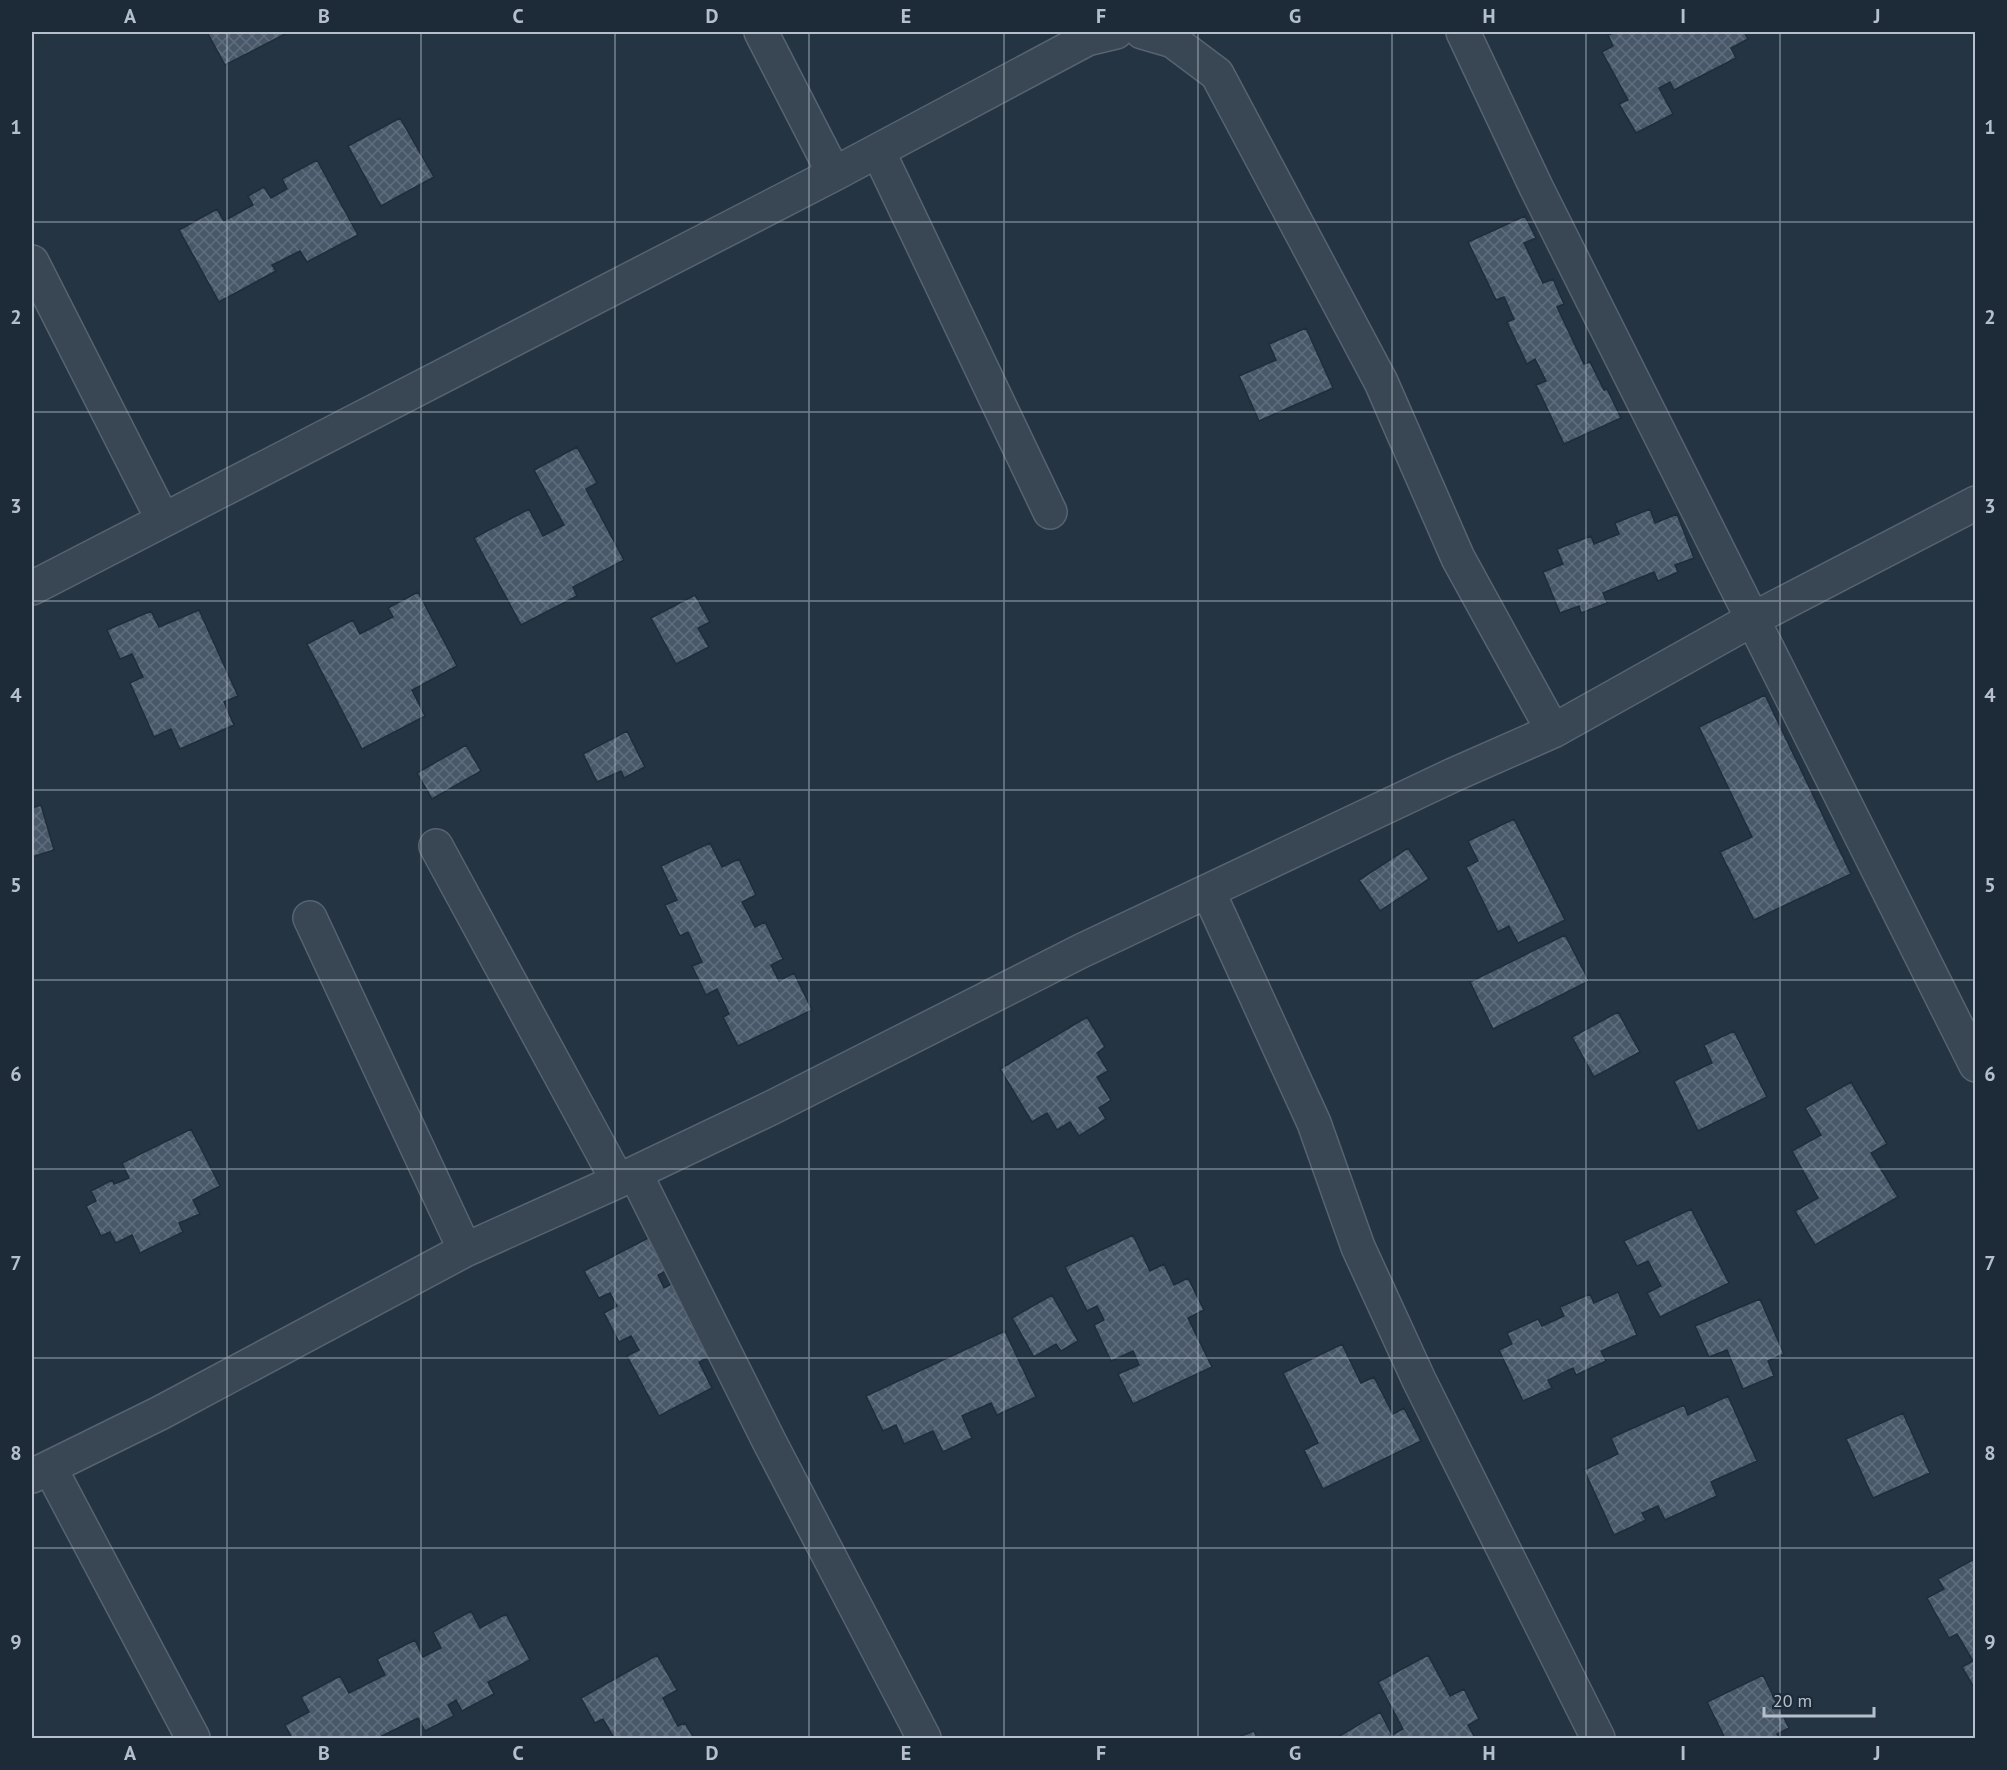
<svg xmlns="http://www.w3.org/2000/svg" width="2007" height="1770" font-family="'PT Sans',sans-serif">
<defs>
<pattern id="building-cross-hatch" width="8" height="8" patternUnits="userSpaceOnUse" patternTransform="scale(1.5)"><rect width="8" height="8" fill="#485869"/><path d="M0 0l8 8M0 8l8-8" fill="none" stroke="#606e7d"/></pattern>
</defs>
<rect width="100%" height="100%" fill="#243443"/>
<path fill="url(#building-cross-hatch)" stroke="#202d3a" stroke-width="1.5" d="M207 32H289L225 65Z
M1616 32H1744L1748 39 1731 48 1736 58 1674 90 1670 82 1659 88 1673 114 1636 133 1619 104 1628 100 1602 52 1613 46 1608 35Z
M400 118 434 177 381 206 348 146Z
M317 160 358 235 307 262 300 251 272 265 276 271 219 302 179 230 217 209 224 221 253 205 248 196 264 187 271 198 287 189 282 179Z
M1525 216 1536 238 1524 243 1543 283 1553 279 1564 304 1557 307 1584 364 1590 362 1604 390 1607 389 1621 418 1564 444 1536 385 1546 381 1535 359 1527 364 1507 322 1514 319 1504 297 1496 300 1468 242Z
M1306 328 1333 388 1259 421 1239 376 1276 360 1269 344Z
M577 447 597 483 586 489 624 560 573 587 577 596 521 625 474 538 529 509 543 536 564 525 534 470Z
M1650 509 1655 523 1677 514 1694 558 1675 565 1678 572 1658 581 1654 572 1603 593 1607 603 1581 613 1579 606 1560 613 1543 572 1563 564 1557 549 1591 536 1594 544 1619 534 1615 523Z
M418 592 457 666 412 690 425 716 362 749 307 644 353 620 360 634 393 617 388 608Z
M695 595 710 622 698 628 709 647 676 664 651 618Z
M199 610 238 696 224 702 234 725 180 749 171 729 154 737 130 683 143 677 132 654 120 659 107 630 151 611 159 627Z
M1765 695 1851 874 1754 920 1720 852 1752 837 1699 727Z
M627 731 645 767 624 778 621 771 597 782 583 754Z
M466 745 481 771 432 799 417 773Z
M41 805 54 850 32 857V808Z
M1514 819 1565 920 1518 943 1509 926 1498 932 1466 867 1478 861 1468 841Z
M710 843 722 867 739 859 756 895 742 902 755 927 765 922 783 959 771 965 779 981 794 973 812 1010 738 1046 723 1017 729 1014 717 989 706 995 692 966 702 962 688 932 680 936 665 905 677 900 661 866Z
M1408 848 1429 879 1380 911 1359 880Z
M1565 935 1589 981 1493 1029 1470 982Z
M1618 1012 1640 1052 1594 1077 1572 1037Z
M1087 1017 1105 1047 1097 1053 1108 1071 1097 1077 1111 1100 1099 1108 1106 1119 1079 1136 1070 1122 1057 1130 1047 1113 1032 1122 1000 1069Z
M1734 1031 1767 1097 1698 1131 1674 1081 1712 1063 1704 1045Z
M1851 1082 1887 1144 1871 1153 1898 1197 1815 1245 1795 1211 1818 1198 1792 1151 1821 1135 1805 1108Z
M191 1129 220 1186 193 1200 200 1214 179 1223 183 1232 140 1253 132 1235 116 1243 110 1232 101 1236 86 1206 96 1201 91 1191 112 1180 114 1184 129 1178 122 1163Z
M1691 1209 1729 1283 1660 1317 1647 1293 1661 1286 1648 1261 1637 1266 1624 1241Z
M1133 1235 1150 1271 1164 1264 1174 1285 1188 1278 1204 1310 1188 1318 1212 1367 1133 1404 1118 1374 1139 1365 1133 1351 1111 1361 1094 1325 1104 1320 1097 1306 1087 1311 1065 1267Z
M650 1237 668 1270 658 1275 664 1288 677 1281 715 1354 699 1362 712 1388 659 1416 627 1356 639 1350 631 1336 619 1342 604 1313 617 1306 610 1293 599 1298 584 1271Z
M1618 1292 1637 1335 1601 1351 1606 1361 1576 1375 1573 1368 1548 1380 1552 1388 1523 1401 1499 1350 1512 1344 1507 1333 1538 1319 1542 1326 1564 1316 1560 1307 1590 1294 1594 1303Z
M1052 1295 1078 1341 1061 1351 1056 1344 1034 1357 1012 1318Z
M1760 1299 1784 1354 1768 1361 1774 1376 1743 1389 1727 1350 1709 1357 1695 1326Z
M1005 1331 1036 1397 997 1415 991 1403 962 1416 972 1438 943 1452 933 1431 904 1444 896 1425 883 1431 866 1396Z
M1342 1344 1361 1383 1374 1377 1393 1414 1404 1408 1421 1441 1323 1489 1304 1450 1318 1443 1283 1373Z
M1728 1396 1757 1461 1711 1482 1717 1496 1665 1520 1658 1506 1642 1513 1646 1520 1614 1535 1584 1470 1618 1454 1611 1438 1684 1405 1688 1415Z
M1903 1413 1930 1473 1873 1498 1846 1439Z
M1976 1558V1691L1962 1667 1973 1661 1957 1634 1949 1638 1927 1598 1944 1589 1938 1579Z
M471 1611 480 1628 506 1614 530 1660 488 1682 494 1694 462 1711 456 1700 448 1705 454 1716 425 1731 418 1718 378 1738H292L285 1725 309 1712 301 1697 340 1676 349 1693 385 1675 377 1659 415 1640 423 1657 441 1648 433 1632Z
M657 1655 677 1690 663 1698 678 1726 685 1723 694 1738H614L603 1719 595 1723 581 1698Z
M1428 1655 1450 1696 1464 1689 1479 1719 1468 1725 1475 1738H1336L1380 1712 1392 1735 1403 1729 1378 1682Z
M1763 1675 1789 1728 1777 1734 1779 1738H1725L1707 1702Z
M1254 1731 1257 1738H1236Z"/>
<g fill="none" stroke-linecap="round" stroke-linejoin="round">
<defs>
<path id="minor" d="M761 32 834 174
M1142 32 1173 41 1217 74 1381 382 1458 558 1553 731
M1463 32 1536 187 1976 1065
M878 151 1050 512
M32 262 163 520
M32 588 834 174 1087 39 1116 32
M436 846 618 1181
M1208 891 1314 1123 1358 1247 1419 1380 1598 1738
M310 918 465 1250
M635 1173 769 1441 924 1738
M50 1468 193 1738
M32 1476 160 1413 465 1250 618 1181 771 1108 1081 951 1453 775 1553 731 1753 619 1976 503"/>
</defs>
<use href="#minor" stroke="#576370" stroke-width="36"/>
<use href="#minor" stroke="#394653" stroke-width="33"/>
</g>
<path fill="none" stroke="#b6c0cc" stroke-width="1.5" stroke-opacity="0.55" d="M227 32V1738M421 32V1738M615 32V1738M809 32V1738M1004 32V1738M1198 32V1738M1392 32V1738M1586 32V1738M1780 32V1738M32 222H1976M32 412H1976M32 601H1976M32 790H1976M32 980H1976M32 1169H1976M32 1358H1976M32 1548H1976"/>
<rect width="2007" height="1770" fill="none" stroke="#1d2b38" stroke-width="66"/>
<path d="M1764 1707v9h110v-9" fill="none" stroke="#b6c0cc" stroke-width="3"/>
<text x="1773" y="1707" font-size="18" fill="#b6c0cc" stroke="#1d2b38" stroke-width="4.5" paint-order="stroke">20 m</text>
<rect x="33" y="33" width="1941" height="1704" fill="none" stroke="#b6c0cc" stroke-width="2"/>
<g font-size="20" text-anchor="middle" font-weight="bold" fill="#b6c0cc">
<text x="130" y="23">A</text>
<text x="324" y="23">B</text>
<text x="518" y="23">C</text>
<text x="712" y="23">D</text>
<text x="906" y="23">E</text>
<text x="1101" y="23">F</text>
<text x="1295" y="23">G</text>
<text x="1489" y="23">H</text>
<text x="1683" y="23">I</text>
<text x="1877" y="23">J</text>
<text x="16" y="134">1</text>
<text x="1990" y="134">1</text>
<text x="16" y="324">2</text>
<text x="1990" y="324">2</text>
<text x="16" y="513">3</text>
<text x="1990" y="513">3</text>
<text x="16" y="702">4</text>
<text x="1990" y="702">4</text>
<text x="16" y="892">5</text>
<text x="1990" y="892">5</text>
<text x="16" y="1081">6</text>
<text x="1990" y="1081">6</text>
<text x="16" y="1270">7</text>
<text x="1990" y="1270">7</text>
<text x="16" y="1460">8</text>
<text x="1990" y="1460">8</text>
<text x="16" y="1649">9</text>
<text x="1990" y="1649">9</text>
<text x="130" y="1760">A</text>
<text x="324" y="1760">B</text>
<text x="518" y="1760">C</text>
<text x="712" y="1760">D</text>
<text x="906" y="1760">E</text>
<text x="1101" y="1760">F</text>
<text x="1295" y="1760">G</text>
<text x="1489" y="1760">H</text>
<text x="1683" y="1760">I</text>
<text x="1877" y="1760">J</text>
</g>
</svg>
